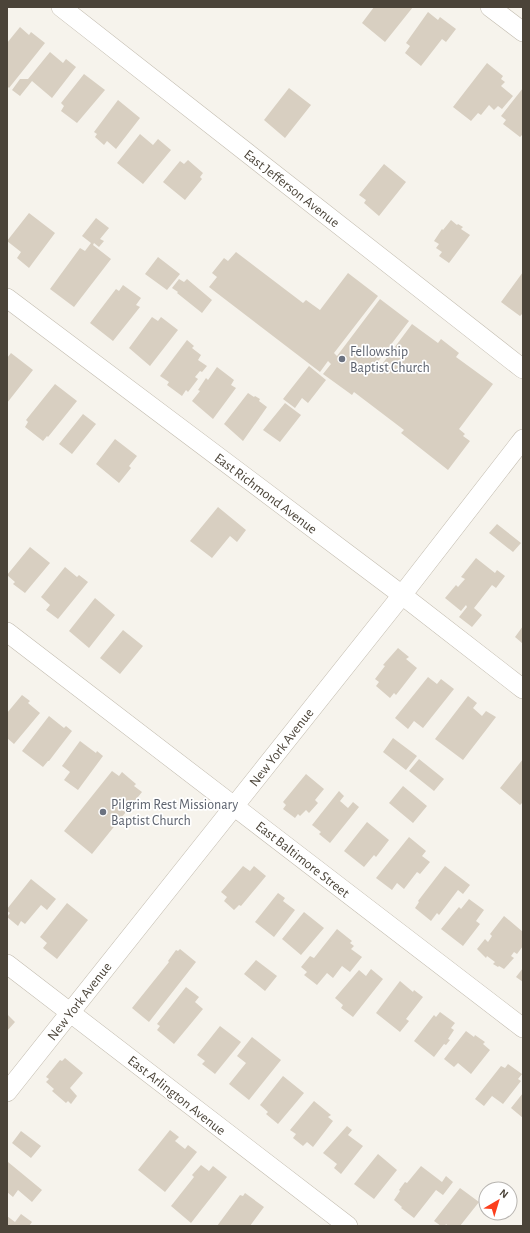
<svg xmlns="http://www.w3.org/2000/svg" width="530" height="1233" font-family="'Alegreya Sans',sans-serif">
<rect width="100%" height="100%" fill="#f6f3ec"/>
<path fill="#d8cfc1" d="M374 7H413L385 42 362 23Z
M428 12 438 20 440 17 456 29 446 42 442 39 421 66 405 53 410 46 406 43Z
M20 27 29 35 31 32 45 43 9 88 7 86V43Z
M50 52 63 63 66 59 76 67 52 98 32 81 20 96 12 90 20 79H28Z
M487 63 503 76 501 79 505 82 501 86 513 96 502 109 498 106 494 110 489 105 481 115 478 113 471 121 453 107Z
M84 74 105 90 77 123 61 111 64 106 61 103Z
M289 88 311 105 285 138 264 120Z
M523 88V134L520 137 503 124 506 120 501 116Z
M118 100 140 118 116 149 107 141 104 145 95 137 97 134 94 132Z
M140 134 153 145 158 139 171 150 143 184 117 163Z
M188 160 203 173 200 177 202 179 185 200 163 182 180 161 184 164Z
M384 164 406 182 379 216 364 203 366 200 359 195Z
M29 213 55 233 29 268 17 258 21 252 7 241Z
M96 218 109 228 100 239 104 241 99 247 94 243 93 245 111 259 74 307 50 289 80 248 85 251 91 243 82 236Z
M451 220 457 225 458 224 463 227 461 229 470 235 449 263 439 256 442 252 436 248 439 244 434 241 442 229 443 230Z
M236 252 303 303 306 300 320 310 348 273 378 296 334 353 337 356 380 299 409 321 373 368 377 371 412 324 438 343 441 339 459 353 456 357 493 384 459 429 465 434 463 436 470 441 448 470 401 433 404 430 354 392 352 395 323 374 331 364 328 361 320 372 209 287 217 277 212 273 224 258 228 261Z
M158 257 180 274 167 290 145 274Z
M523 272V313L520 316 501 302Z
M179 279 184 282 187 279 212 300 202 313 177 293 178 292 172 288Z
M123 285 141 298 136 305 140 307 113 341 90 323 116 289 119 291Z
M152 317 158 321 161 317 178 330 150 366 129 348Z
M187 340 194 346 192 348 201 355 198 360 207 366 202 372 200 371 195 377 198 379 188 392 186 390 182 396 167 385 169 382 160 376Z
M11 353 33 370 7 403V358Z
M309 366 326 380 308 403 302 398 295 408 283 399Z
M217 367 234 380 231 385 236 388 213 419 192 401 200 391 198 390 206 378 208 380Z
M55 384 77 401 48 437 47 436 43 441 25 427 28 422 26 420Z
M248 393 254 397 255 396 260 399 259 401 267 407 243 441 224 424Z
M285 403 301 415 280 442 263 430Z
M83 414 96 424 72 454 59 444Z
M115 439 137 456 129 466 131 468 119 483 96 464Z
M218 507 246 530 237 542 230 536 212 558 190 541Z
M497 524 521 543 513 552 489 533Z
M30 547 50 563 25 593 13 584 15 582 7 575Z
M476 558 495 573 497 570 505 576 496 588 492 585 474 608 482 615 472 627 459 617 467 607 466 605 461 611 445 598 456 585 458 587 465 579 461 577Z
M65 567 77 577 79 575 88 582 58 619 46 610 50 605 41 597Z
M95 598 115 615 89 648 69 631Z
M523 626V642L522 643 515 637Z
M123 630 143 646 120 674 100 658Z
M398 648 409 657 406 659 417 668 396 695 394 693 390 698 376 686 379 682 375 679 385 666 383 665Z
M428 677 437 684 441 679 454 689 423 728 414 721 408 729 395 718Z
M22 695 30 701 28 703 40 713 14 744 7 738V713Z
M468 696 477 703 473 708 482 716 486 711 496 717 463 760 435 739Z
M49 716 64 728 66 726 72 731 49 761H48L43 767 22 751Z
M393 738 417 756 406 770 383 752Z
M80 741 96 753 97 751 103 756 78 790 64 780 70 772 62 766Z
M419 759 444 779 434 791 409 771Z
M523 759V802L520 805 500 788Z
M112 771 119 776 122 772 136 784 134 786 142 792 92 854 64 831Z
M306 774 324 789 315 800 318 803 309 813 306 810 300 816 298 814 295 818 283 809 286 805 283 802Z
M403 786 427 806 413 823 389 803Z
M339 791 344 796 340 801 348 808 353 802 359 807 330 843 319 834 321 832 312 825Z
M367 822 389 840 376 857 374 855 364 867 344 851Z
M409 837 426 851 422 856 430 862 420 874 417 872 404 889 397 883 392 890 376 878Z
M243 866 250 871 254 866 266 876 241 906 239 905 234 910 224 901 227 897 221 892Z
M445 866 470 885 463 894 458 890 439 915 437 913 431 921 415 908 419 902 418 901Z
M31 879 56 899 47 910 41 905 25 924 21 921 18 926 7 917 10 913 7 911V909Z
M278 893 285 898 283 901 295 910 274 937 255 922Z
M469 899 484 910 476 921 480 924 463 946 441 929 459 907 461 909Z
M67 903 88 920 57 959 43 948 47 943 40 937Z
M304 912 324 928 301 955 282 939Z
M504 916 523 932V946L517 954 514 952 511 956 514 958 504 969 499 966 498 967 493 964 495 962 487 956 486 958 477 949 485 939 488 942 492 936 490 934Z
M337 929 352 941 350 943 354 946 351 949 362 957 350 972 342 966 333 978 327 973 317 985 304 975 307 972 301 967 310 956 314 958Z
M180 949 196 962 149 1022 132 1008 169 962 168 961 176 950 178 951Z
M256 960 277 976 265 991 244 974Z
M523 968V982L516 977Z
M371 969 383 979 353 1017 341 1008 343 1005 335 998 359 970 366 976Z
M400 981 413 992 414 990 423 997 406 1019 409 1021 400 1032 376 1013Z
M186 987 199 997 195 1002 203 1009 174 1044 157 1030 160 1026 157 1024Z
M440 1012 455 1023 451 1028 454 1030 448 1039 450 1040 446 1045 444 1044 434 1057 414 1041 434 1015 436 1017Z
M7 1014 15 1022 7 1031Z
M220 1026 241 1042 215 1074 202 1064 205 1061 197 1055Z
M466 1031 474 1037 475 1035 485 1042 483 1044 490 1050 471 1074 458 1063 454 1067 444 1059Z
M252 1037 281 1060 249 1100 229 1084 246 1063 237 1056Z
M65 1058 83 1073 70 1088 77 1096 71 1104 68 1101 66 1103 52 1091 54 1089 46 1082 49 1079 46 1077 60 1060 62 1061Z
M508 1064 522 1074 518 1079 521 1081 503 1104 492 1096 484 1106 475 1099 501 1066 505 1068Z
M283 1076 304 1093 278 1124 266 1114 268 1112 260 1105Z
M523 1093V1118L511 1108Z
M314 1101 331 1115 328 1117 333 1121 313 1147 307 1142 303 1146 293 1138 296 1134 290 1130Z
M347 1126 352 1130 348 1135 363 1146 341 1174 334 1168 337 1164 323 1153Z
M170 1130 179 1137 175 1141 185 1149 188 1145 197 1152 165 1192 138 1170Z
M21 1131 41 1146 31 1158 12 1143Z
M378 1154 397 1170 374 1199 354 1184Z
M8 1162 42 1190 32 1202 18 1190 13 1197 7 1192Z
M201 1165 209 1171 213 1166 227 1177 191 1223 171 1206 194 1177 192 1175Z
M421 1166 442 1182 446 1176 453 1182 443 1195 436 1190 414 1218 401 1208 402 1207 394 1200 400 1191 399 1190 405 1182 407 1183Z
M460 1188 479 1202 460 1226H448L446 1224 445 1226H441L434 1221Z
M245 1193 264 1207 250 1226H217L240 1195 243 1196Z
M21 1214 32 1222 29 1226H7V1216L15 1222Z"/>
<g fill="none" stroke-linecap="round" stroke-linejoin="round">
<defs>
<path id="street" d="M61 7 523 369
M490 7 523 32
M7 298 402 595 523 689
M7 632 523 1028
M7 964 348 1226
M7 1092 402 595 523 439"/>
</defs>
<use href="#street" stroke="#c2bbae" stroke-width="20"/>
<use href="#street" stroke="#fff" stroke-width="19"/>
</g>
<g fill="#6b7280" stroke="#fff" stroke-width="1.5">
<circle cx="342" cy="359" r="4"/>
<circle cx="103" cy="812" r="4"/>
</g>
<g text-anchor="middle" stroke-width="3.5" stroke-linejoin="round" paint-order="stroke">
<g font-size="14" fill="#4b4439" stroke="#fff">
<text transform="translate(292 188) rotate(38)" y="5">East Jefferson Avenue</text>
<text transform="translate(266 493) rotate(37)" y="5">East Richmond Avenue</text>
<text transform="translate(281 747) rotate(-52)" y="5">New York Avenue</text>
<text transform="translate(303 859) rotate(38)" y="5">East Baltimore Street</text>
<text transform="translate(79 1001) rotate(-52)" y="5">New York Avenue</text>
<text transform="translate(177 1095) rotate(38)" y="5">East Arlington Avenue</text>
</g>
<g font-size="14" fill="#5b616d" stroke="#fff" text-anchor="start">
<text x="350" y="356">Fellowship<tspan x="350" dy="16">Baptist Church</tspan></text>
<text x="111" y="809">Pilgrim Rest Missionary<tspan x="111" dy="16">Baptist Church</tspan></text>
</g>
</g>
<rect width="530" height="1233" fill="none" stroke="#4b4439" stroke-width="16"/>
<g transform="translate(498 1201) rotate(38)"><circle r="19" fill="#ffffff" stroke="#b7b4b0"/>
<path d="M0-3L7 15L0 10L-7 15Z" fill="#fc3f1d"/>
<text y="-6" font-size="11" font-weight="bold" text-anchor="middle" fill="#4b4439">N</text>
</g>
</svg>
